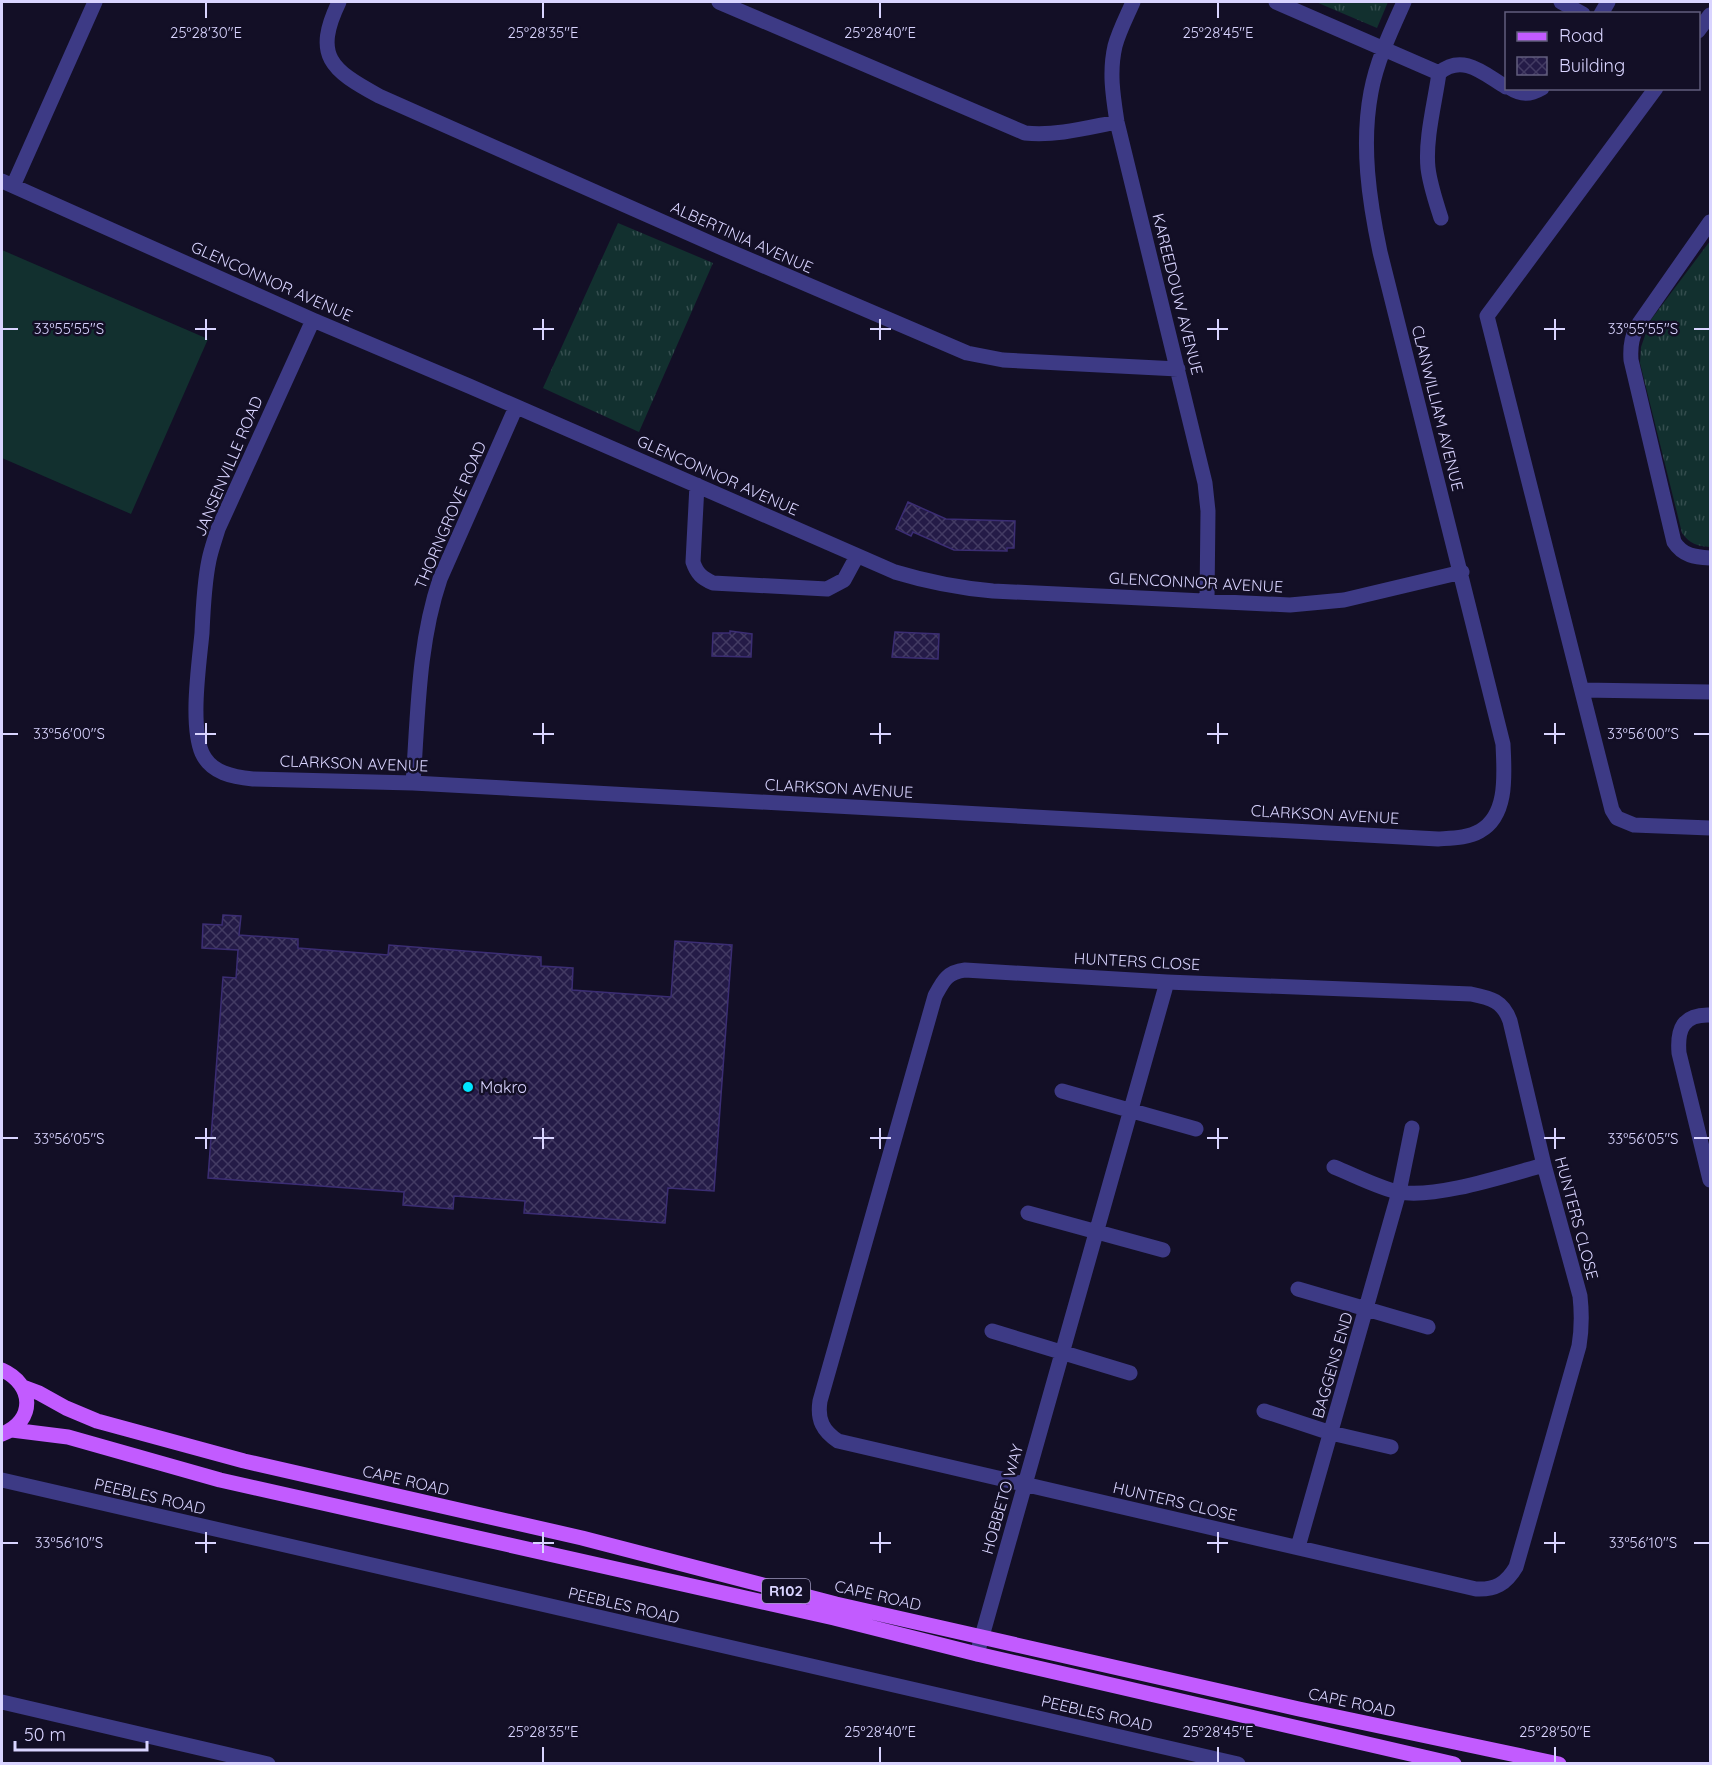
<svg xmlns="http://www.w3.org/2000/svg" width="1712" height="1765" font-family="Quicksand,sans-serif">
<defs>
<pattern id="grass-tufts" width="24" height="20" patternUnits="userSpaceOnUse" patternTransform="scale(1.5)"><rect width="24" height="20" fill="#12302f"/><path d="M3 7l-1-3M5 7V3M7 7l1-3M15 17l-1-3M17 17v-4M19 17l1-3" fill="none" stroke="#344d4e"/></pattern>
<pattern id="building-cross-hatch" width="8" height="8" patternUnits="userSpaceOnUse" patternTransform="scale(1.5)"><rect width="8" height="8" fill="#241b47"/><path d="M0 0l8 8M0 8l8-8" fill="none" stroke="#433b63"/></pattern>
</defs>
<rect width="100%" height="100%" fill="#130f26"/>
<path fill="url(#grass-tufts)" d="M1316 2H1388L1377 28Z
M618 223 713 263 639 432 543 388Z
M1710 241V547C1697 546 1690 544 1682 533L1640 363 1641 347 1650 321Z"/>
<path fill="#12302f" d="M2 250 208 339 131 514 2 458Z"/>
<path fill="url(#building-cross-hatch)" stroke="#3b2d73" stroke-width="1.5" d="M908 502 946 519 1015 521 1014 548H1007V551L954 550 913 532 911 536 896 529Z
M730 631 752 634 751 657 712 656 713 633H730Z
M895 632 939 634 938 659 892 657Z
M223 915 241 916 239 935 298 939V948L388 955 389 945 541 957V966L573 968 572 990 671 997 675 941 732 945 714 1191 668 1188 665 1223 524 1213 525 1201 454 1196 453 1209 403 1205 404 1192 208 1178 223 977 236 978 238 950 202 948 203 924 222 925Z"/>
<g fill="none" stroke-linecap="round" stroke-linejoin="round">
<path stroke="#3d3a85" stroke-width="15" d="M339 2C313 56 331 70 379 96L715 245 967 353 1003 360 1178 369
M719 2 1025 133C1057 136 1086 128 1117 122
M1133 2C1127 16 1119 31 1115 46 1109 72 1113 96 1117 122L1205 483 1208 511 1207 600
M1276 2 1439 73
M1561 2 1583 14
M1601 14 1608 2
M1698 31 1710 15
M1510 88C1521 95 1530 95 1542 88
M1656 88 1487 316 1612 810 1617 818 1634 825 1710 828
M2 181 313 320 469 386 895 572C928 582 959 588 993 591L1290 605 1344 600 1462 572
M13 186 95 2
M1441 218C1436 202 1430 185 1428 168 1425 139 1435 102 1439 73 1463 53 1484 74 1506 87
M1710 222 1640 322C1632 335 1630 345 1631 360L1674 542C1683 556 1695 557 1710 558
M313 320 218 529C215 539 211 550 209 560 204 584 203 609 202 633 199 665 190 724 202 753 211 773 233 777 253 779L413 783 1438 839C1452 838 1468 838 1480 831 1509 815 1504 771 1503 744L1380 252C1369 200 1361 145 1371 92 1377 60 1391 31 1404 2
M697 485 693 562C697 574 702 578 713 583L827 589 844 580 857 556
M1582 690 1710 692
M413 783C418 715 418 644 440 579L516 407
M965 970 1167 982 1471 994C1491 998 1503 1001 1510 1021L1544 1165 1580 1296C1582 1314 1582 1328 1579 1346L1516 1567C1506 1584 1495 1590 1476 1589L838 1441C823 1431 817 1420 820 1401L935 996C943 981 947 972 965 970Z
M1710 1015C1683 1014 1677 1029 1679 1053L1710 1180
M1062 1091 1196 1129
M1334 1167C1352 1174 1381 1189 1399 1192 1435 1199 1507 1175 1544 1165
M1028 1213 1163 1250
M1298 1289 1428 1327
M992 1331 1130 1373
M1264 1411 1331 1433 1391 1447
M2 1480 1238 1764
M1298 1547 1399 1192 1412 1128
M977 1654 1167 982
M2 1702 268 1764"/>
<path stroke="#c25bff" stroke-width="15" d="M2 1370C34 1384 36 1421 2 1434
M23 1387 39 1393 66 1408 97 1421 244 1461 582 1538 836 1604 1299 1709 1559 1764
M12 1430 68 1437 220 1480 834 1618 977 1654 1454 1764"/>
</g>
<path fill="none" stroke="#d9d4ff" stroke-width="2" d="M206 3V18M543 3V18M880 3V18M1218 3V18M206 319V340M543 319V340M880 319V340M1218 319V340M1555 319V340M3 329H18M195 329H216M533 329H554M870 329H891M1207 329H1228M1544 329H1565M1694 329H1709M206 723V744M543 723V744M880 723V744M1218 723V744M1555 723V744M3 734H18M195 734H216M533 734H554M870 734H891M1207 734H1228M1544 734H1565M1694 734H1709M206 1128V1149M543 1128V1149M880 1128V1149M1218 1128V1149M1555 1128V1149M3 1138H18M195 1138H216M533 1138H554M870 1138H891M1207 1138H1228M1544 1138H1565M1694 1138H1709M206 1532V1553M543 1532V1553M880 1532V1553M1218 1532V1553M1555 1532V1553M3 1543H18M195 1543H216M533 1543H554M870 1543H891M1207 1543H1228M1544 1543H1565M1694 1543H1709M543 1747V1762M880 1747V1762M1218 1747V1762M1555 1747V1762"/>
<circle fill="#00e5ff" stroke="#130f26" stroke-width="2" cx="468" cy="1087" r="6"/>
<g text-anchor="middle" stroke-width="5" stroke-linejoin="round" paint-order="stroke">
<rect fill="#130f26" stroke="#9e99be" stroke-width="1.5" x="762" y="1579" width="48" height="24" rx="4.5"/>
<g font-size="15" font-weight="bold" fill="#d9d4ff">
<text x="786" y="1596">R102</text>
</g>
<g font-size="16" fill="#d9d4ff" stroke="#130f26">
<text transform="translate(742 237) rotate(24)" y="6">ALBERTINIA AVENUE</text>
<text transform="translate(272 281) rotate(24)" y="6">GLENCONNOR AVENUE</text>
<text transform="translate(1178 294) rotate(76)" y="6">KAREEDOUW AVENUE</text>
<text transform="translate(1438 408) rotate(76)" y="6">CLANWILLIAM AVENUE</text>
<text transform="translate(228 466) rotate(-67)" y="6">JANSENVILLE ROAD</text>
<text transform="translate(718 475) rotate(24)" y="6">GLENCONNOR AVENUE</text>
<text transform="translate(450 515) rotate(-67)" y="6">THORNGROVE ROAD</text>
<text transform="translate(1196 582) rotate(3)" y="6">GLENCONNOR AVENUE</text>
<text transform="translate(354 763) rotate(2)" y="6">CLARKSON AVENUE</text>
<text transform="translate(839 788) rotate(3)" y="6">CLARKSON AVENUE</text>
<text transform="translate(1325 814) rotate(3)" y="6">CLARKSON AVENUE</text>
<text transform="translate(1137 961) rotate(3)" y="6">HUNTERS CLOSE</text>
<text transform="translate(1577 1218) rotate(75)" y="6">HUNTERS CLOSE</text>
<text transform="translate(1332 1365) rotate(-74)" y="6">BAGGENS END</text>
<text transform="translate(406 1480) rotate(13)" y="6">CAPE ROAD</text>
<text transform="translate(150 1496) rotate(13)" y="6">PEEBLES ROAD</text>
<text transform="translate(1002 1499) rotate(-74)" y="6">HOBBETO WAY</text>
<text transform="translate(1175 1501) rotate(13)" y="6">HUNTERS CLOSE</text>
<text transform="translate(878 1595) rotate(13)" y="6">CAPE ROAD</text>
<text transform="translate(624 1605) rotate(13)" y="6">PEEBLES ROAD</text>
<text transform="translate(1352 1702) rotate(12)" y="6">CAPE ROAD</text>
<text transform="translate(1097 1713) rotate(13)" y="6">PEEBLES ROAD</text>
</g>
<g font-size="16" fill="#d9d4ff" stroke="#130f26" text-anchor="start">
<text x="480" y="1093">Makro</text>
</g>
</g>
<g font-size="15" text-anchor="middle" fill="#d9d4ff" stroke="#130f26" stroke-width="5" stroke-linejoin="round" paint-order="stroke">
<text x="206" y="38">25°28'30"E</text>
<text x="543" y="38">25°28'35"E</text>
<text x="880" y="38">25°28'40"E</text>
<text x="1218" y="38">25°28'45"E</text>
<text x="69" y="334">33°55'55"S</text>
<text x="1643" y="334">33°55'55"S</text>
<text x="69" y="739">33°56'00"S</text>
<text x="1643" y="739">33°56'00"S</text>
<text x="69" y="1144">33°56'05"S</text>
<text x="1643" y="1144">33°56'05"S</text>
<text x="69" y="1548">33°56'10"S</text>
<text x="1643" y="1548">33°56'10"S</text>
<text x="543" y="1737">25°28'35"E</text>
<text x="880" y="1737">25°28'40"E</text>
<text x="1218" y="1737">25°28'45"E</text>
<text x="1555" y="1737">25°28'50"E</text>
</g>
<rect width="1712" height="1765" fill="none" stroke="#d9d4ff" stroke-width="6"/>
<rect x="1505" y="12" width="195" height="78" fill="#130f26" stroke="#625e7d" stroke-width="1.5"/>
<rect x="1517" y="32" width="30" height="9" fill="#c25bff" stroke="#625e7d" stroke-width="1.5"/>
<text x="1559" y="42" font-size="18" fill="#d9d4ff">Road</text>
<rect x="1517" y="57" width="30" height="18" fill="url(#building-cross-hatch)" stroke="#625e7d" stroke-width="1.5"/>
<text x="1559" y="72" font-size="18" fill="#d9d4ff">Building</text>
<path d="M15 1741v9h132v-9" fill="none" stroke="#d9d4ff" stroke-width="3"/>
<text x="24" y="1741" font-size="18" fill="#d9d4ff" stroke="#130f26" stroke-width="4.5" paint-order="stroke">50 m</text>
</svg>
